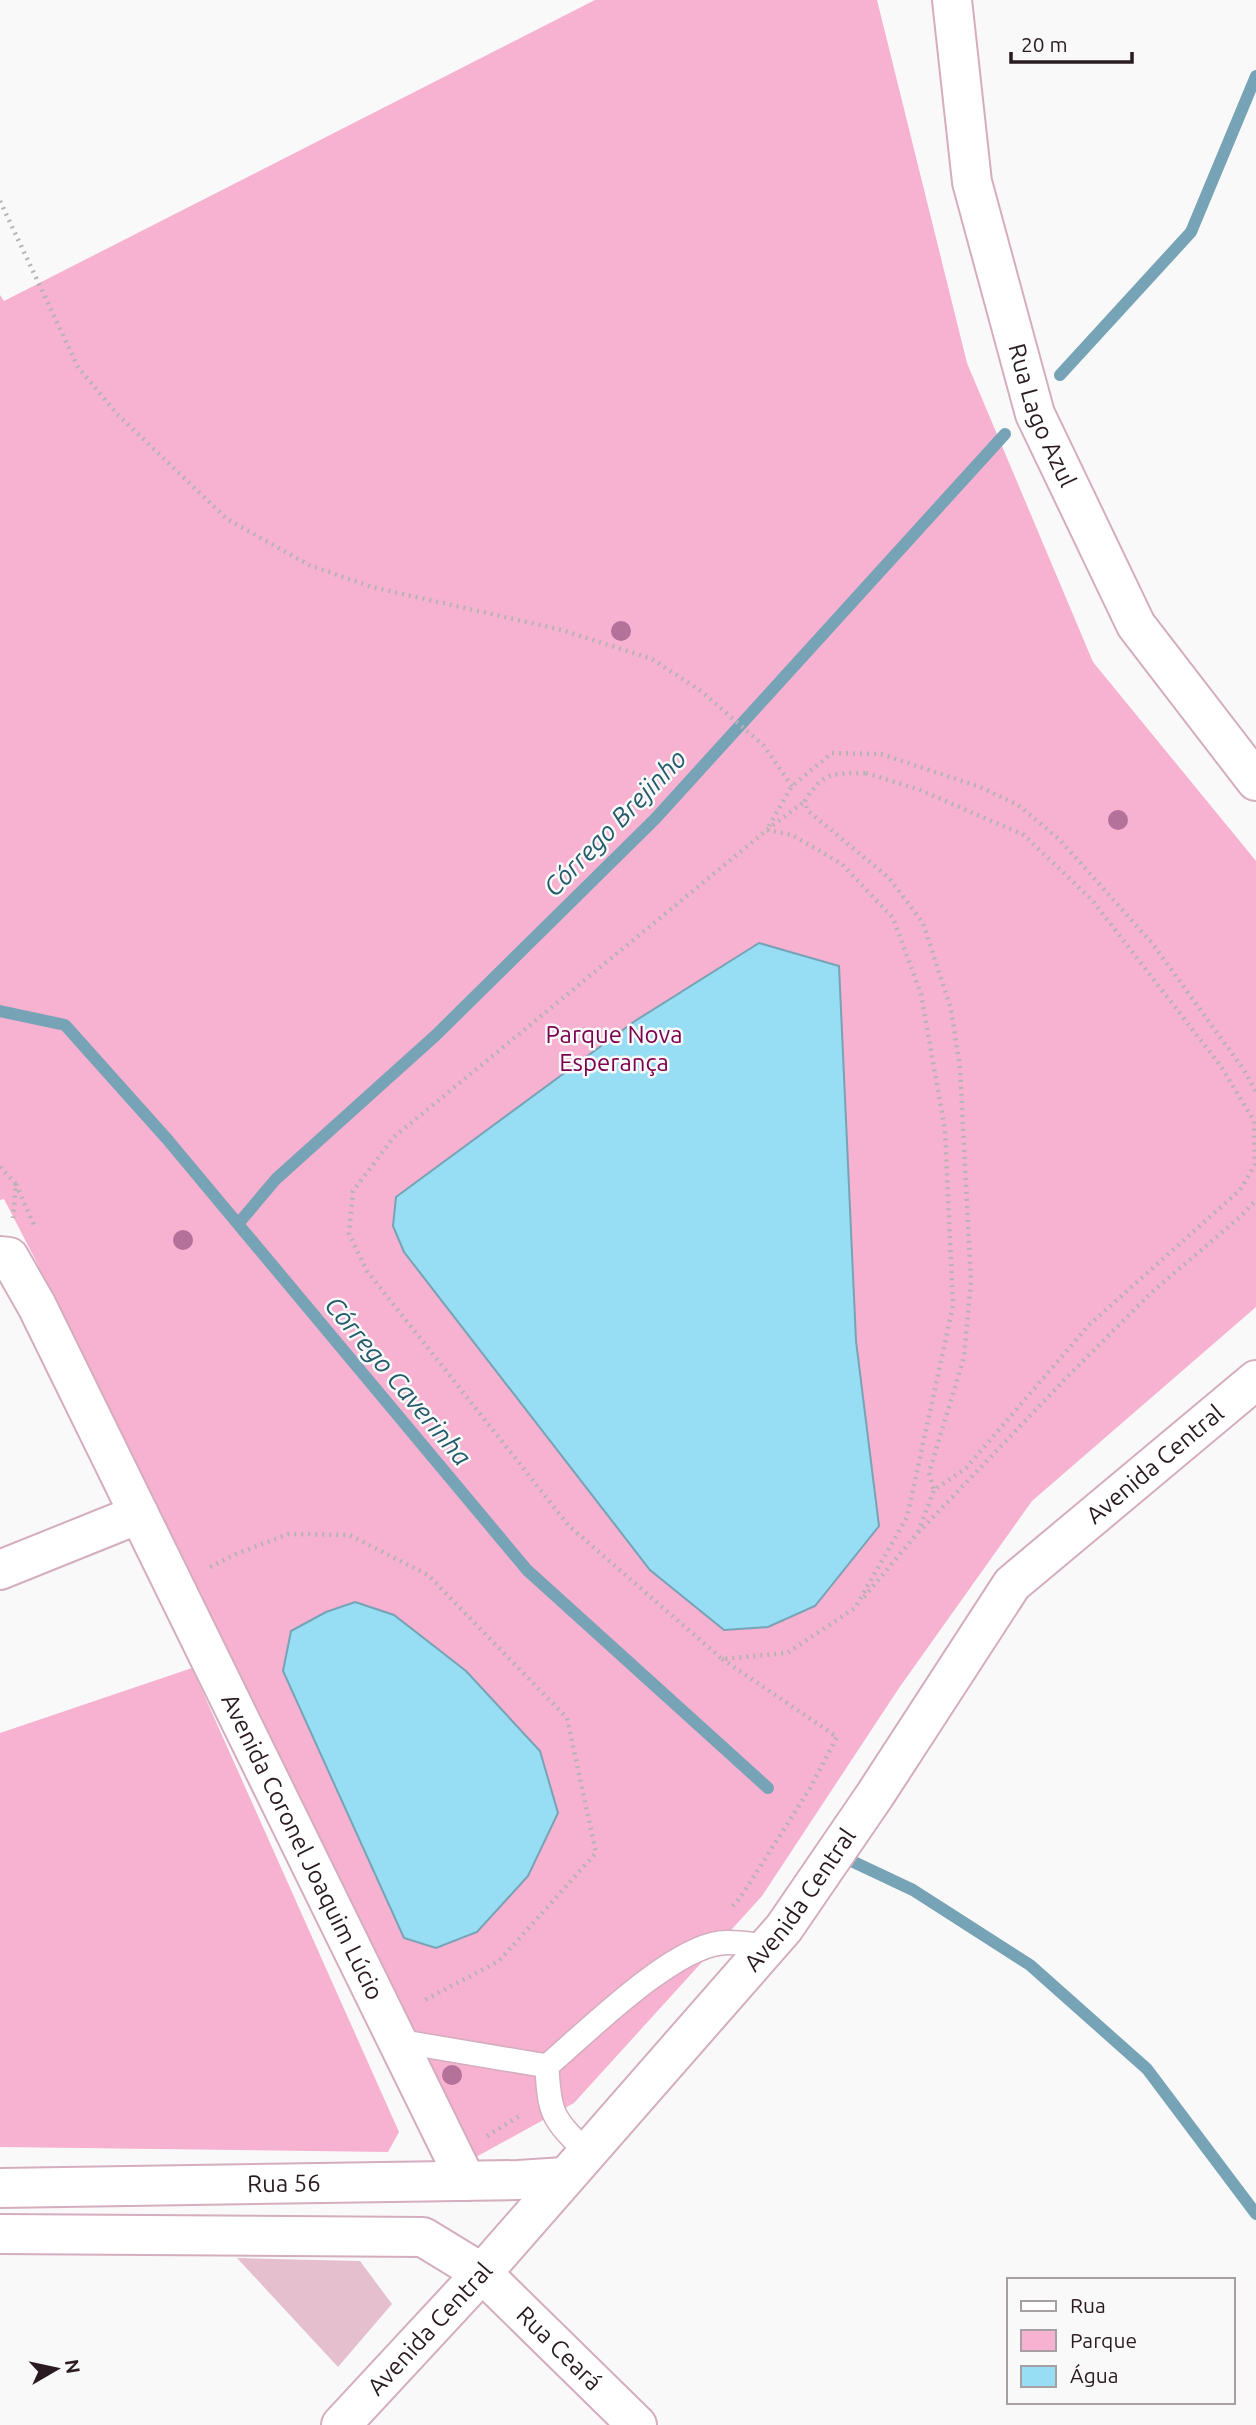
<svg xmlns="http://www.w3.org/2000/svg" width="1256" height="2425" font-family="Ubuntu,sans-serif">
<rect width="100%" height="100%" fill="#f9f9f9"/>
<path fill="#f6b2d0" d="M595 0H877L967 363 1093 662 1256 861V1307L1032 1501 899 1688 762 1896 574 2103 467 2162 35 1259 4 1199 0 1200V295L4 301Z
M192 1668 399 2132 388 2152 0 2147V1733Z"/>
<path fill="#97ddf4" stroke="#76a3b5" stroke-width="2" d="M759 943 839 966 856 1341 879 1526 815 1606 768 1627 724 1630 650 1570 404 1252 393 1226 396 1197 635 1021Z
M355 1602 394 1615 466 1671 540 1751 558 1813 528 1876 477 1932 436 1948 404 1938 283 1671 291 1631 326 1612Z"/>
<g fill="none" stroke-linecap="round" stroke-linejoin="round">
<path stroke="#76a3b5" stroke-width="12" d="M1060 375 1191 232 1256 76
M0 1011 65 1025 167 1139 527 1570 768 1788
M238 1224 276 1179 436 1035 655 819 1005 434
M843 1857 913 1890 1030 1965 1147 2069 1256 2214"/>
</g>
<path fill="#e6bfcf" d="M237 2258 360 2261 392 2304 338 2367Z"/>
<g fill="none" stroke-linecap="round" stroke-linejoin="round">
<defs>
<path id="service" d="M398 2041 547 2066
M586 2152C553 2118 549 2115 547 2066 588 2031 669 1950 720 1943 735 1941 753 1945 768 1946"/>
<g id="minor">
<path id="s1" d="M0 1256 9 1257 37 1306 466 2181"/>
<path d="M0 1570 139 1514"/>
<path id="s2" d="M482 2273 637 2425"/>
</g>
<g id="tertiary">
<path id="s3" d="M952 0 972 182 1035 414 1136 625 1256 781"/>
<path id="s4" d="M0 2188 518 2180 565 2177"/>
<path d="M0 2234 423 2237 482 2273"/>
<path id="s5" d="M341 2425 482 2273 784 1928 875 1795 1012 1584 1256 1380"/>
</g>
</defs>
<use href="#service" stroke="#d4adbe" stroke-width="26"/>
<use href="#minor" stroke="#d4adbe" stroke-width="42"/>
<use href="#tertiary" stroke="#d4adbe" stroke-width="42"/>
<path stroke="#b7b3b5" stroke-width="4.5" stroke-dasharray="2 5" stroke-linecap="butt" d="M0 201 78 367 116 413 227 519 309 565 372 587 562 630 652 659 701 691 763 745 792 786
M866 773 920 790 1024 835 1092 900 1220 1065 1254 1121 1255 1165 1240 1190 1089 1325 966 1468 934 1490 929 1473 964 1357 971 1281 960 1068 951 1009 923 923 889 878 807 810 805 801C824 770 834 774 866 773Z
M769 826 792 786 832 753 881 754 980 787 1018 805 1059 839 1152 943 1244 1070 1256 1092
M767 830 792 835 842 864 893 918 921 994 945 1130 953 1306 907 1517 855 1608 787 1653 722 1659 569 1526 367 1271 349 1234 353 1191 394 1137 767 830 805 801
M0 1167 16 1184 13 1218
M16 1184 34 1225
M918 1532 934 1490
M210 1567 236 1554 288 1534 349 1535 428 1575 567 1718 596 1853 499 1961 423 2001
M864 1597 916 1535 1069 1375 1152 1292 1241 1216 1256 1200
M722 1659 837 1737 809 1790 740 1898 730 1909
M487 2136 521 2115"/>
<use href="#service" stroke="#fff" stroke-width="23"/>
<use href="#minor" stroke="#fff" stroke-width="38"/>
<use href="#tertiary" stroke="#fff" stroke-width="38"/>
</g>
<g fill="#b4719a">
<circle cx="621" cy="631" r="10"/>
<circle cx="1118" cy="820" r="10"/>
<circle cx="183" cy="1240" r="10"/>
<circle cx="452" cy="2075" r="10"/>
</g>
<g text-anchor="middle" stroke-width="5" stroke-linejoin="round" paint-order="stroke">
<g font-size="24" fill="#291b21" stroke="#f9f9f9">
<text dy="8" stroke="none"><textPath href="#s3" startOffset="427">Rua Lago Azul</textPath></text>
<text dy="8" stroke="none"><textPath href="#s5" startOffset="1265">Avenida Central</textPath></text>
<text dy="8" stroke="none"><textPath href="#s1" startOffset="668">Avenida Coronel Joaquim Lúcio</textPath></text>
<text dy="8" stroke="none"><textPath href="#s5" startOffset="698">Avenida Central</textPath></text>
<text dy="8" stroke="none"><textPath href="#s4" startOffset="284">Rua 56</textPath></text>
<text dy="8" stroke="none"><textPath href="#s5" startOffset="131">Avenida Central</textPath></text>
<text dy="8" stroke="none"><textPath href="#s2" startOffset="108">Rua Ceará</textPath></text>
</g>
<g font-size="24" fill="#7b014d" stroke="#f9f9f9">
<text x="614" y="1043">Parque Nova<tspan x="614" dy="28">Esperança</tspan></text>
</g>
<g font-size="26" font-style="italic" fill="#235b6b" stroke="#f9f9f9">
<text transform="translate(615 823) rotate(-46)" y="9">Córrego Brejinho</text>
<text transform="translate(398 1381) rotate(50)" y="9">Córrego Caverinha</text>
</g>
</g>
<rect x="1007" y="2278" width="228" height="126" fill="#f9f9f9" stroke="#a6a0a3" stroke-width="2"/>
<rect x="1021" y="2301" width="35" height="10" fill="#ffffff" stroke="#a6a0a3" stroke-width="2"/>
<text x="1070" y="2313" font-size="21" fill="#291b21">Rua</text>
<rect x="1021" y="2330" width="35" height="21" fill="#f6b2d0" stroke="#a6a0a3" stroke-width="2"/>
<text x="1070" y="2348" font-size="21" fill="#291b21">Parque</text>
<rect x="1021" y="2366" width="35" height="21" fill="#97ddf4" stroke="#a6a0a3" stroke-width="2"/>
<text x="1070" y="2383" font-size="21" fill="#291b21">Água</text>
<g transform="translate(56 2369) rotate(81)" stroke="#f9f9f9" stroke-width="5" paint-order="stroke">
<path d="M0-5L12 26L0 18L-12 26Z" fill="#291b21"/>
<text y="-10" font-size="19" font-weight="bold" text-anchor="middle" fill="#291b21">N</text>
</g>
<path d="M1011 52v10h121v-10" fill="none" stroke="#291b21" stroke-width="3.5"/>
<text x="1021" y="52" font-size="21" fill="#291b21" stroke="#f9f9f9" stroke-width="5" paint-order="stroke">20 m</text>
</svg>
